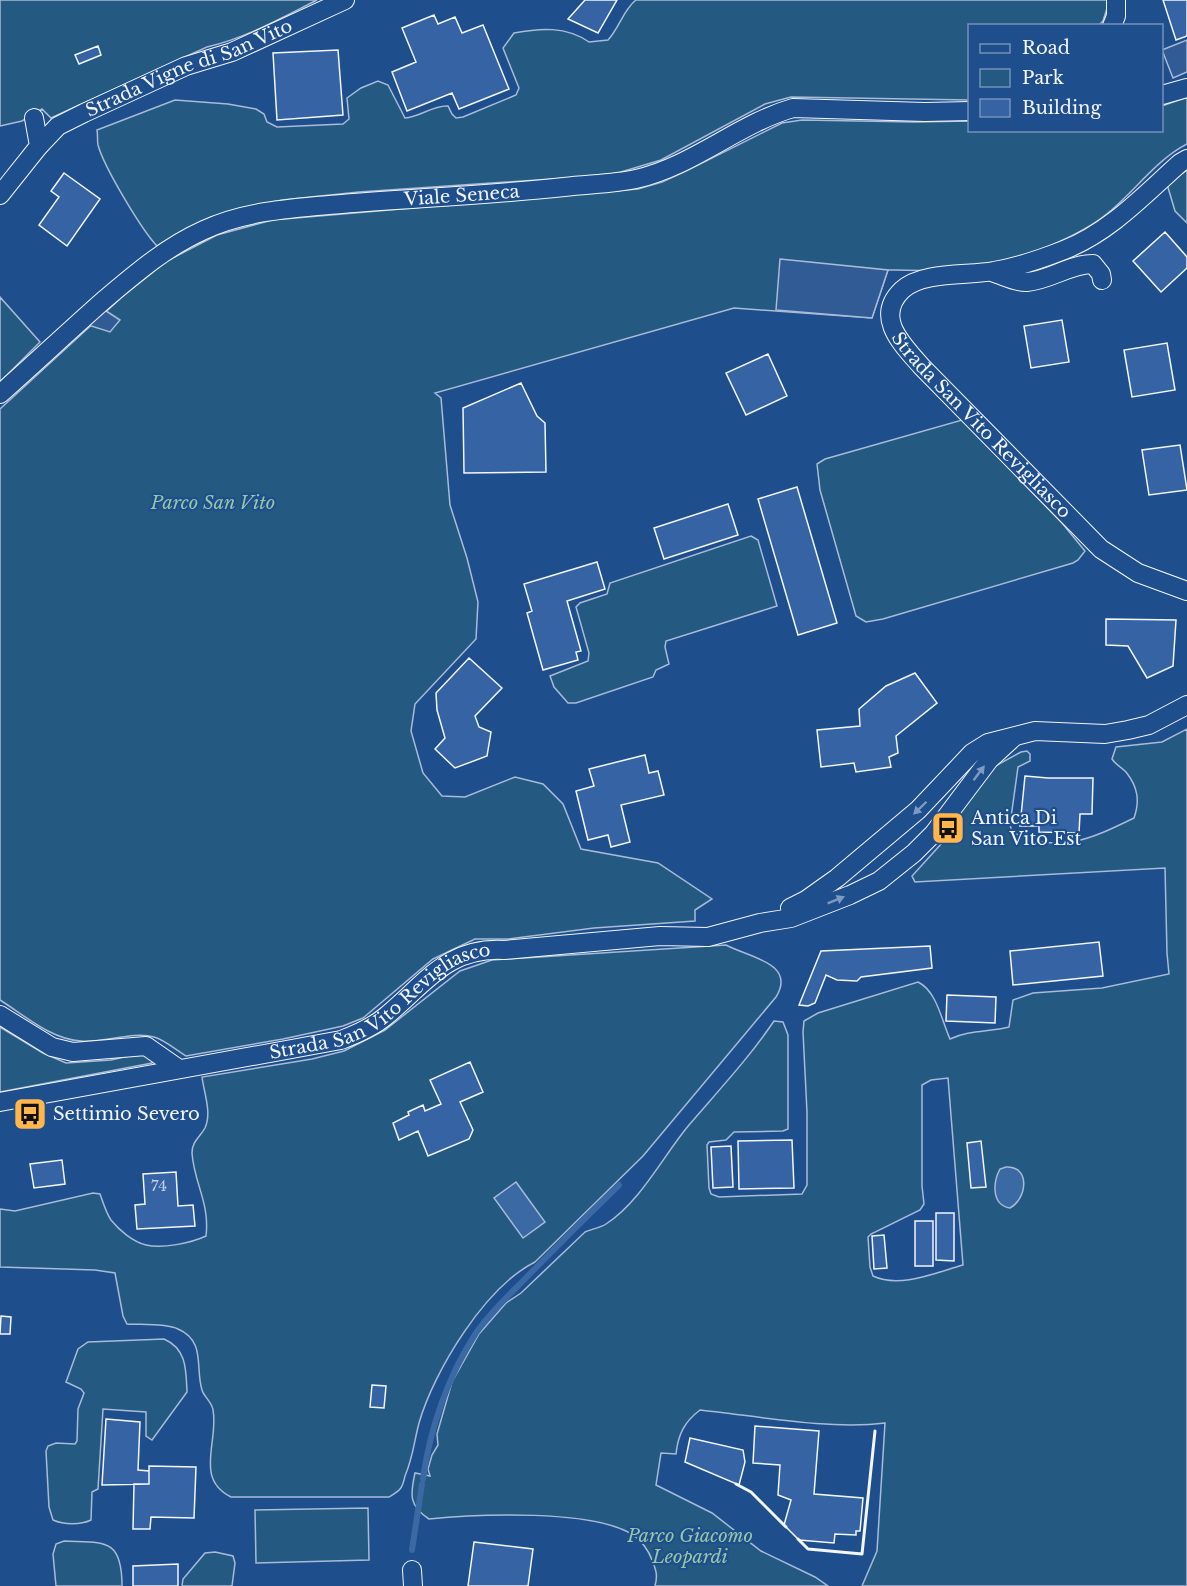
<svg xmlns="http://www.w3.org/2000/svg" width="1187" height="1586" font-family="'Libre Baskerville',serif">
<rect width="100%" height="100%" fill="#1f4e8c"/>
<path fill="#245a82" stroke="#a8bbd7" stroke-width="1.5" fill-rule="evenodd" d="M0 0H317C281 18 246 38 207 47L51 118 42 109 22 121 0 126Z
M636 0H1108L1109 2 1103 21 1099 25 970 26 969 100 791 97 765 104 661 160 611 175 359 192 282 200 243 208 202 222 157 246C141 229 104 167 98 145 97 140 98 135 97 130L175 100 228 104 256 109 264 114 267 122 277 127 343 124 349 119 347 98 361 88 378 81 388 85 405 118C420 117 433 105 448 106L452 114 456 118 463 117 516 95 519 88 503 48 514 33C540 28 566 26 589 42L608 40C619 28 624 9 636 0Z
M1187 97V144C1156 160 1135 191 1108 213 1079 237 1017 261 979 268 949 274 918 269 888 270L872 318 734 308 435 393 441 398 450 505 467 558 478 602 476 639 415 704 411 731 423 773 442 796 465 797 515 777 543 784 563 804 581 849 658 863 712 899 695 910V921L594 928 508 939H475L433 959 363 1018 343 1026 283 1039 186 1056C176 1050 165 1040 154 1037 133 1031 104 1043 81 1041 52 1040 24 1015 0 1000V409L122 297 167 261 217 235 272 220 638 189 662 182 684 172 782 123 802 120 915 122 969 121 970 130H1162V106Z
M1187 170V223L1175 211 1167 184Z
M0 297 40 342 0 382Z
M962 420 1062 523 1085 551 1078 560 1073 563 883 619 866 622 856 616 820 490 817 464 825 459Z
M751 536 758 540 777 606 666 641 665 647 669 664 656 670 653 677 576 703H568L554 687 550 676 588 661 589 653 576 607 580 603 607 594 610 583Z
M1187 729V1586H862L877 1551 885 1423C829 1430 757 1416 700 1410 684 1422 678 1435 676 1454L661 1453 656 1485 712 1513 761 1551 815 1577 828 1586H655C658 1575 656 1570 652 1560 649 1551 641 1540 633 1535 594 1509 476 1514 429 1519 409 1506 410 1495 415 1473L430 1476 428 1469 432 1455 438 1445 437 1434 452 1382 479 1334 506 1303 521 1293 585 1232C591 1229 600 1228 606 1224 641 1201 663 1156 689 1125 718 1091 749 1058 774 1021L783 1022 788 1035V1129L783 1131 734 1132 726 1140 709 1142 707 1145 709 1188 711 1194 719 1197 802 1194 807 1185V1112L803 1032 804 1021 818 1013 918 982C937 991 942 1022 950 1039 969 1030 989 1032 1009 1027L1013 1000 1033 993 1102 988 1169 974 1167 953 1165 868 915 882 912 876 942 843 973 788 988 770 1021 752 1027 751 1030 754V761L1018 767 1010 825 1012 832C1058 855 1091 839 1134 818 1140 801 1138 787 1126 772 1121 767 1116 765 1112 759L1116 747 1162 742ZM948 1078 963 1265C937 1272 900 1289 873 1276L870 1267 868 1237 871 1234 920 1210 924 1204 922 1186V1085L931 1080Z
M726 945C748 957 797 963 776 997L643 1156 535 1262C485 1287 434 1371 419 1423 414 1442 413 1457 405 1476 404 1480 403 1486 400 1489 398 1492 392 1495 389 1497H231C194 1479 219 1441 213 1410 212 1402 204 1397 202 1390 195 1368 206 1341 178 1329 165 1323 141 1325 127 1324L123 1316 115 1273 95 1270 0 1267V1209L15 1211 93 1193 100 1194C103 1202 106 1213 111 1220 119 1230 133 1242 146 1245 162 1249 191 1243 206 1236 210 1203 194 1183 192 1153 192 1141 200 1137 205 1128 212 1113 204 1093 202 1077L312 1059 344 1051 385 1030 460 971 492 960Z
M0 1027 43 1053 66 1063 111 1060 142 1053 154 1057 152 1063 0 1092Z
M164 1339C187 1349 186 1370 187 1392L152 1440 146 1436V1412L103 1409 98 1489 92 1492 91 1520C81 1525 64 1525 53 1520L49 1507 46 1451 48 1446 56 1443 75 1444 77 1441 78 1409 84 1393 81 1389 66 1382 78 1349 88 1342Z
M368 1508 369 1560 256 1563 255 1510Z
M64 1541C104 1543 122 1537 122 1586H56L53 1554 56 1544Z
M215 1552 233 1556 235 1563 232 1586H182L183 1579 205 1553Z"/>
<path fill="#305b95" stroke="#a8bbd7" stroke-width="1.5" d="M1187 40V72L1173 78 1162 50Z
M780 259 888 270 872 318 776 310Z
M103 309 120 320 110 332 88 325Z"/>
<path fill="#3b69a3" stroke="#a8bbd7" stroke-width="1.5" d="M1006 1167C1031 1166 1027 1199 1010 1208 991 1205 993 1182 1000 1169Z
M516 1182 545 1222 523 1238 494 1198Z"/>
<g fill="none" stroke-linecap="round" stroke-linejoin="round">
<path stroke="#3b69a3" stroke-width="6" d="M423 1479C430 1428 448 1376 476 1333 488 1315 506 1298 522 1282 554 1249 586 1217 619 1185
M412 1550 422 1484"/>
</g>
<path fill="#3563a3" stroke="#f2f6ff" stroke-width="1.5" d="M585 0H617L598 33 568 19Z
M1163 0H1187V36L1176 40Z
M434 15 438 24 455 17 462 33 483 25 509 89 459 109 452 93 407 111 392 72 416 62 402 28Z
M98 46 101 55 79 64 75 55Z
M338 50 343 115 277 120 273 53Z
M64 173 100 199 67 246 39 225 59 197 51 191Z
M1165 232 1187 257V268L1161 292 1133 261Z
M1062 320 1069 362 1031 368 1024 326Z
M1167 343 1175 390 1132 397 1124 350Z
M768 354 787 396 746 415 726 373Z
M521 383 537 416 545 423 546 472 464 473 463 408Z
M1180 445 1187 490 1149 495 1142 450Z
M797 487 837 623 798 635 758 499Z
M728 504 738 535 664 559 654 528Z
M597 562 605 589 567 601 581 651 576 652 578 660 543 670 527 613 532 611 524 584Z
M1106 619 1176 620 1173 666 1147 678 1128 646 1106 645Z
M469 658 502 688 475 716 479 727 491 732 487 756 455 768 435 749 445 738 437 710 436 693Z
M915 673 937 703 896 736 898 753 889 757 891 767 856 772 854 763 821 767 817 730 860 726 859 709 886 686Z
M645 755 649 773 658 771 664 795 621 805 630 842 611 847 608 835 588 840 576 791 594 786 589 769Z
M1025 776 1048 778H1093L1092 814H1080L1079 833 1039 832V826H1020Z
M1099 942 1103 976 1013 985 1010 951Z
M930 946 932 968 861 977 857 981 837 980 826 975 815 1003 808 1006 799 1005 821 951Z
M947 995 996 997 995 1023 946 1021Z
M470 1062 483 1092 460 1102 473 1130 469 1139 428 1156 418 1131 399 1140 393 1123 409 1115 408 1112 423 1105 425 1111 441 1104 430 1080Z
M792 1140 794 1188 739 1189 738 1141Z
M981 1141 986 1187 971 1188 967 1143Z
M731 1146 733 1187 713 1188 711 1147Z
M62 1160 65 1184 34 1188 30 1164Z
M176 1172 178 1206 193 1205 195 1226 137 1229 135 1205 145 1204 143 1174Z
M936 1213H954V1261L936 1260Z
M915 1221H933V1266H915Z
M884 1235 887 1268 874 1269 872 1236Z
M1 1316 11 1317 10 1334H0Z
M372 1385 386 1386 384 1408 370 1407Z
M106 1419 140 1422 138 1470 149 1471V1484L102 1485Z
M755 1426 819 1431 814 1494 863 1498 860 1531H856V1535L835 1534 834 1543 799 1540 784 1525 791 1500 778 1495 780 1465 753 1463Z
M690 1438 743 1450 745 1462 739 1485 685 1462Z
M149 1466 196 1467 194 1518 151 1517 150 1529H133L134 1484H149Z
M474 1542 533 1549 528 1586H468Z
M178 1564V1586H133V1566Z"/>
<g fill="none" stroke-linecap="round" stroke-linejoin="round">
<defs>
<g id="street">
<path d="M1112 26 1116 16V0"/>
<path d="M1162 95 1187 88"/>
<path id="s1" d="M39 146 58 126 84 113 186 66 232 52 345 0"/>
<path id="s2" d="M1187 159 1180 163C1145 194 1109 233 1064 250 1041 259 1018 267 994 271 968 276 922 271 902 290 873 318 904 346 922 367L1101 549 1138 573 1187 591"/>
<path d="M0 195 39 146 34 118"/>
<path d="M994 273C1004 276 1017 283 1027 282 1050 280 1070 264 1093 264L1101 274 1102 280"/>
<path id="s3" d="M0 394C35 363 69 331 104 300 136 273 166 247 204 230 247 210 296 208 342 204 416 198 490 195 564 187 588 184 613 184 636 179 693 166 738 124 793 108L925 112 970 111"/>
<path d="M790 908 806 900 837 878 918 810 972 753 988 743 1035 731 1105 734 1128 730 1149 725 1187 705"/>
<path d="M0 1015 52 1047 73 1052 146 1046 179 1069"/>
<path id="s4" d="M0 1102 341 1040C357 1034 373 1027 386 1016 426 983 447 947 504 950L660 936 708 937 760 923 791 918 850 895 879 881 914 853 934 833 989 760 1014 737"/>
<path d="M412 1570 413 1586"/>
</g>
</defs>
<use href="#street" stroke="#f2f6ff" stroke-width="20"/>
<use href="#street" stroke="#1f4e8c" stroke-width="18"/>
<path stroke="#f2f6ff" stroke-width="3" d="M736 1484 751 1492 786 1527
M798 1539 808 1549 862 1554 875 1431"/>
</g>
<defs><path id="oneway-solid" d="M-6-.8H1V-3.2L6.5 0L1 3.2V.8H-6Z" transform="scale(1.5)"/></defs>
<g fill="#7e9ac0">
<use href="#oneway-solid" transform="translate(979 773) rotate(-53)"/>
<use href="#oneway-solid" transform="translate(920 808) rotate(136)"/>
<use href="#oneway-solid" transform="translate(836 900) rotate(-22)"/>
</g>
<defs>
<symbol id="bus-square" viewBox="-11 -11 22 22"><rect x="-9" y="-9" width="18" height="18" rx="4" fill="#ffb74d" stroke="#1f4e8c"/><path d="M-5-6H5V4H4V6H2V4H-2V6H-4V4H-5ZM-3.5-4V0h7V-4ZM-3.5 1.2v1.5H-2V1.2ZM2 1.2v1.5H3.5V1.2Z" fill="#111"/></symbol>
</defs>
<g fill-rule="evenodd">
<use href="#bus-square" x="929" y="809" width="38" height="38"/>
<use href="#bus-square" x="11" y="1095" width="38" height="38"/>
</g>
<g text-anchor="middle" stroke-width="4.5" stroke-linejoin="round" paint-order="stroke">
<g font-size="15" fill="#c3d1e8">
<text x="159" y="1191">74</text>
</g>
<g font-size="18" fill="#f2f6ff" stroke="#1f4e8c">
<text dy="6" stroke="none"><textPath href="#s1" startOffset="171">Strada Vigne di San Vito</textPath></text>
<text dy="6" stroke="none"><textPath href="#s3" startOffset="524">Viale Seneca</textPath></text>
<text dy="6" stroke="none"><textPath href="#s2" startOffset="496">Strada San Vito Revigliasco</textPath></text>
<text dy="6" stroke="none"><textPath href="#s4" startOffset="399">Strada San Vito Revigliasco</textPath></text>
</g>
<g font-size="18" font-style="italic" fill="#97c8a6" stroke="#1f4e8c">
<text x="213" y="509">Parco San Vito</text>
<text x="690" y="1542">Parco Giacomo<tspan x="690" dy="21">Leopardi</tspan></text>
</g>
<g font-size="18" fill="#f2f6ff" stroke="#1f4e8c" text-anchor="start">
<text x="971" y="824">Antica Di<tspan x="971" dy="21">San Vito Est</tspan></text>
<text x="53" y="1120">Settimio Severo</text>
</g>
</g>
<rect x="968" y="24" width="195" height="108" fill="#1f4e8c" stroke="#7391ba" stroke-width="1.5"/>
<rect x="980" y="44" width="30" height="9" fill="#1f4e8c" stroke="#7391ba" stroke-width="1.5"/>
<text x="1022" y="54" font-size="18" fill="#f2f6ff">Road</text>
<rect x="980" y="69" width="30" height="18" fill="#245a82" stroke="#7391ba" stroke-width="1.5"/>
<text x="1022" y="84" font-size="18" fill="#f2f6ff">Park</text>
<rect x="980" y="99" width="30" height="18" fill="#3563a3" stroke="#7391ba" stroke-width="1.5"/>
<text x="1022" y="114" font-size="18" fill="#f2f6ff">Building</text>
</svg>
